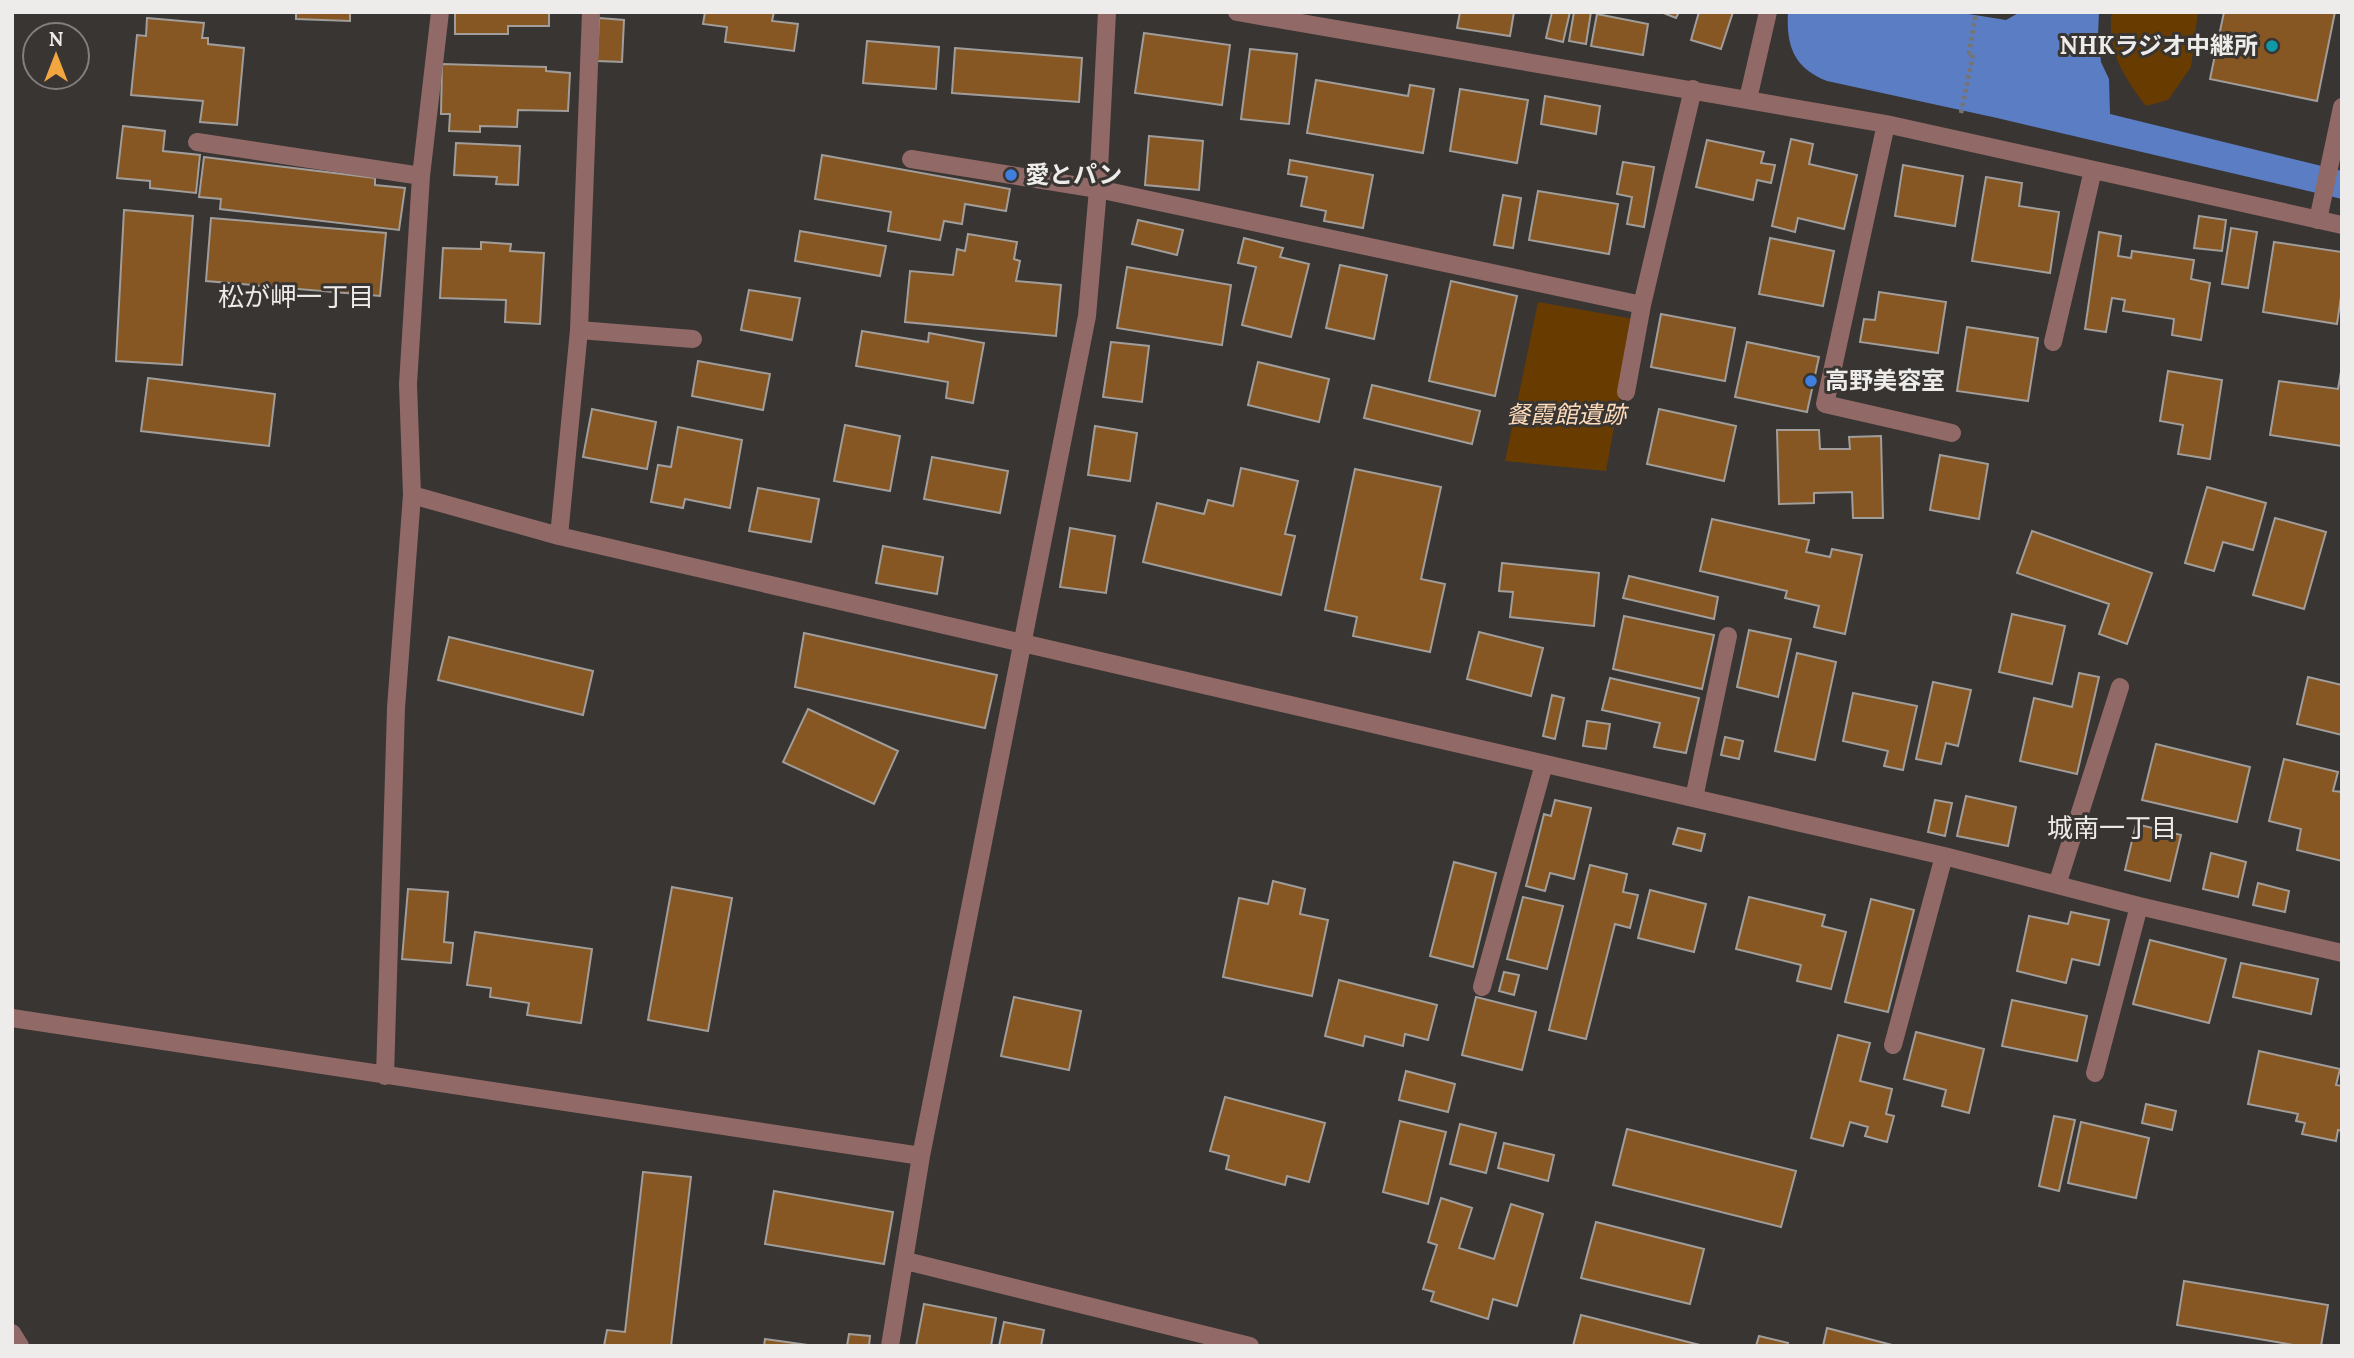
<svg xmlns="http://www.w3.org/2000/svg" width="2354" height="1358" font-family="Lora,'Noto Sans JP',serif">
<rect width="100%" height="100%" fill="#383532"/>
<path fill="#683c01" d="M2112 12H2198L2191 67 2168 100 2146 106C2124 78 2106 49 2112 12Z
M1538 302 1634 319 1606 471 1505 461Z"/>
<path fill="#5b7dc3" d="M1788 12H1956L2006 20 2020 12H2099L2098 36 2101 62 2109 79 2110 114 2342 171V199L1997 118 1827 81C1794 68 1786 46 1788 12Z"/>
<path fill="#865623" stroke="#a09d9a" stroke-width="2" d="M296 12H350V21L296 19Z
M455 12H557H549V26H508V34H455Z
M705 12H774L772 21 798 24 794 51 725 42 727 27 703 24Z
M1460 12H1514L1510 36 1457 28Z
M1552 12H1570L1563 42 1546 38Z
M1574 12H1591L1586 44 1569 41Z
M1661 12H1679L1676 18Z
M1699 12H1733L1721 49 1691 40Z
M2224 12H2335L2317 101 2210 79Z
M1597 14 1648 24 1643 55 1591 46Z
M147 18 204 23 202 38H208V44L244 48 237 125 200 122 203 101 131 95 137 35 146 36Z
M599 18 624 20 622 62 597 61Z
M1144 33 1230 45 1222 105 1135 93Z
M867 41 939 47 936 89 863 83Z
M955 48 1082 58 1079 102 952 93Z
M1250 49 1297 54 1289 124 1241 119Z
M442 64 546 67V71L570 73 568 111 518 110 517 127 480 126V132L449 131 450 114H441Z
M1316 80 1408 96 1410 85 1434 89 1423 153 1307 133Z
M1460 89 1528 100 1517 163 1450 151Z
M1545 96 1600 106 1596 134 1541 124Z
M123 126 165 131 163 151 200 155 196 193 150 188V181L117 178Z
M1149 136 1203 141 1199 190 1145 185Z
M1791 139 1813 144 1809 164 1857 175 1844 229 1798 218 1795 232 1772 226Z
M1707 140 1764 152 1761 163 1775 165 1771 183 1757 180 1753 200 1696 187Z
M456 143 520 146 518 185 496 184 497 177 454 175Z
M822 155 1010 189 1006 211 965 204 962 224 944 221 940 240 888 231 891 212 815 199Z
M204 157 375 178V185L405 188 399 230 220 209 221 199 199 197Z
M1290 160 1373 175 1363 228 1324 221 1326 211 1301 206 1307 177 1288 174Z
M1623 162 1654 167 1644 227 1627 224 1632 197 1617 194Z
M1903 165 1963 176 1955 226 1895 216Z
M1986 177 2022 183 2019 206 2059 212 2050 273 1972 261Z
M1538 191 1618 204 1609 254 1529 240Z
M1503 195 1521 198 1513 248 1494 245Z
M124 210 193 216 182 365 116 361Z
M2199 216 2226 220 2222 251 2194 248Z
M211 218 386 233 380 296 206 281Z
M1138 220 1183 230 1177 255 1132 244Z
M2231 228 2257 232 2248 288 2222 284Z
M800 231 886 246 880 276 795 261Z
M2099 232 2121 236 2118 256 2131 258 2132 251 2194 260 2191 279 2210 283 2201 340 2172 335 2174 319 2123 311 2125 300 2112 298 2106 332 2085 329Z
M968 234 1017 242 1014 259 1020 261 1016 281 1061 285 1056 336 905 322 910 271 953 275 957 249 965 251Z
M1244 238 1283 248 1280 257 1309 264 1291 337 1242 325 1256 267 1238 263Z
M1770 238 1834 251 1823 306 1759 294Z
M481 242 511 244 510 251 544 253 540 324 505 322 506 300 440 298 443 248 481 249Z
M2274 242 2342 252V290L2337 324 2263 312Z
M1340 265 1387 275 1374 339 1326 328Z
M1127 267 1231 285 1222 345 1117 328Z
M1451 281 1517 296 1495 396 1429 381Z
M749 290 800 298 792 340 741 330Z
M1879 292 1946 302 1938 353 1860 342 1864 319 1875 320Z
M1661 314 1735 328 1725 381 1651 367Z
M1967 327 2038 338 2028 401 1957 391Z
M862 331 928 342 929 333 984 343 973 403 946 398 948 382 856 366Z
M1111 342 1149 346 1142 402 1103 397Z
M1747 342 1819 357 1807 412 1735 397Z
M698 361 770 374 763 410 692 396Z
M1258 362 1329 379 1319 422 1248 405Z
M2342 366V446L2270 435 2279 381 2338 389Z
M2168 371 2222 380 2210 459 2178 454 2183 425 2160 421Z
M148 378 275 394 269 446 141 431Z
M1372 385 1480 411 1472 444 1364 418Z
M592 409 656 422 647 469 583 457Z
M1659 409 1736 426 1724 481 1647 464Z
M845 425 900 436 890 491 834 481Z
M1095 426 1137 433 1130 481 1088 475Z
M678 427 742 440 730 508 685 499 683 508 651 502 658 465 671 467Z
M1777 430H1819L1820 449H1850L1849 437 1881 436 1883 518H1853L1852 492 1814 493V503L1779 504Z
M1940 455 1988 464 1979 519 1930 510Z
M932 457 1008 471 1000 513 924 499Z
M1241 468 1298 481 1285 534 1295 536 1281 595 1143 562 1157 503 1204 514 1208 500 1233 506Z
M1355 469 1441 487 1421 579 1445 584 1430 652 1353 636 1357 617 1325 610Z
M2207 487 2266 503 2253 550 2223 542 2214 571 2185 563Z
M758 488 819 499 811 542 749 531Z
M2275 518 2326 532 2304 609 2253 595Z
M1712 519 1809 540 1806 552 1830 557 1832 549 1862 555 1845 634 1814 627 1819 606 1785 598 1787 591 1700 571Z
M1070 528 1115 536 1106 593 1060 587Z
M2032 531 2152 573 2127 644 2099 634 2109 604 2017 573Z
M883 546 943 557 937 594 876 583Z
M1502 563 1599 573 1594 626 1510 617 1513 592 1499 591Z
M1629 576 1718 597 1714 619 1623 598Z
M2012 614 2065 626 2052 684 1999 672Z
M1624 616 1714 635 1702 689 1613 669Z
M1749 630 1791 639 1778 697 1737 687Z
M1479 632 1543 648 1531 696 1467 679Z
M804 633 997 675 985 728 795 687Z
M449 637 593 671 583 715 438 680Z
M1797 653 1836 662 1815 760 1775 751Z
M2079 673 2099 677 2077 774 2020 761 2034 698 2072 707Z
M2308 677 2342 685V735L2297 724Z
M1610 678 1699 698 1686 753 1654 747 1660 723 1602 710Z
M1933 682 1971 690 1958 746 1946 743 1941 764 1916 759Z
M1853 693 1917 706 1903 770 1884 766 1888 751 1843 741Z
M1552 695 1564 698 1555 739 1543 736Z
M808 709 898 751 874 804 783 762Z
M1587 721 1610 724 1606 749 1583 746Z
M1725 737 1743 741 1739 759 1721 755Z
M2156 744 2250 767 2237 822 2142 800Z
M2284 759 2338 772 2333 791 2342 792V861L2297 850 2301 829 2269 821Z
M1966 796 2016 807 2008 846 1957 836Z
M1555 800 1591 808 1574 879 1550 873 1545 891 1526 886 1544 814 1551 816Z
M1935 800 1952 803 1945 836 1928 832Z
M2136 824 2181 835 2170 881 2125 870Z
M1678 828 1705 834 1701 851 1673 844Z
M2211 853 2246 862 2238 897 2203 889Z
M1454 862 1496 873 1473 967 1430 956Z
M1590 865 1627 874 1623 892 1638 895 1630 928 1615 924 1586 1039 1549 1030Z
M1273 881 1305 889 1300 914 1328 920 1312 996 1223 977 1239 898 1268 904Z
M2258 883 2289 891 2285 912 2253 905Z
M672 887 732 898 708 1031 648 1020Z
M408 889 448 892 444 942 453 943 451 963 402 959Z
M1650 890 1706 904 1694 952 1638 938Z
M1523 897 1563 906 1547 969 1507 959Z
M1749 897 1825 915 1822 926 1846 932 1831 989 1797 981 1801 965 1736 949Z
M1871 899 1914 910 1888 1012 1845 1002Z
M2071 912 2109 920 2099 965 2072 959 2066 983 2017 971 2029 916 2068 924Z
M475 932 592 949 581 1023 527 1015 529 1003 490 997 491 988 467 985Z
M2150 940 2226 959 2209 1023 2133 1004Z
M2241 963 2318 979 2311 1014 2233 997Z
M1504 972 1519 975 1514 995 1499 991Z
M1339 980 1437 1005 1428 1040 1405 1034 1403 1046 1365 1036 1363 1046 1325 1036Z
M1014 997 1081 1011 1069 1070 1001 1056Z
M1476 997 1536 1012 1522 1070 1462 1055Z
M2012 1000 2087 1016 2077 1061 2002 1046Z
M1916 1032 1984 1049 1969 1113 1942 1106 1946 1090 1904 1079Z
M1838 1035 1870 1043 1860 1081 1892 1089 1886 1114 1894 1116 1887 1142 1865 1136 1868 1127 1850 1122 1843 1146 1811 1138Z
M2259 1051 2340 1069 2336 1085 2342 1086V1131L2338 1130 2336 1141 2302 1134 2305 1123 2296 1121 2298 1114 2248 1104Z
M1406 1071 1455 1084 1448 1112 1399 1100Z
M1225 1097 1325 1123 1309 1182 1287 1176 1285 1185 1226 1169 1229 1156 1210 1151Z
M2146 1104 2176 1111 2172 1130 2142 1123Z
M2054 1116 2075 1120 2059 1191 2039 1186Z
M1400 1121 1446 1132 1428 1204 1383 1192Z
M2081 1122 2149 1138 2136 1198 2068 1183Z
M1460 1124 1496 1133 1486 1173 1450 1164Z
M1627 1129 1796 1171 1781 1227 1613 1185Z
M1504 1143 1554 1155 1548 1181 1498 1168Z
M643 1172 691 1177 671 1346H604L607 1330 625 1332Z
M774 1191 893 1212 884 1264 765 1244Z
M1441 1198 1472 1208 1459 1248 1494 1259 1511 1204 1543 1214 1517 1306 1493 1299 1488 1319 1431 1301 1434 1292 1423 1289 1437 1245 1428 1242Z
M1596 1222 1704 1249 1690 1304 1581 1278Z
M2184 1281 2328 1305 2321 1346H2299L2177 1325Z
M924 1304 996 1318 991 1346H916Z
M1581 1315 1704 1346H1573Z
M1004 1322 1044 1330 1041 1346H999Z
M1827 1328 1896 1346H1823Z
M849 1334 870 1336 869 1346H847Z
M1759 1336 1788 1343 1787 1346H1756Z
M765 1339 815 1346H764Z"/>
<g fill="none" stroke-linecap="round" stroke-linejoin="round">
<path stroke="#767471" stroke-width="4.5" stroke-dasharray="3.5 3.5" stroke-linecap="butt" d="M1961 113 1973 54 1969 53 1976 12"/>
<path stroke="#916967" stroke-width="18" d="M2318 220 2342 107"/>
<path stroke="#916967" stroke-width="18" d="M1237 12 1886 124 2342 225
M1748 99 1768 12
M1886 124 1825 404 1952 433
M197 142 421 176
M911 159 1098 189 1642 305
M579 330 693 339
M2053 342 2093 170
M1626 392 1642 305 1693 89
M412 495 559 536 1944 856 2139 906 2342 953
M559 536 579 330 591 12
M1694 798 1728 636
M2057 885 2120 687
M1482 987 1544 764
M12 1018 921 1156
M1893 1045 1944 856
M2095 1073 2139 906
M385 1076 396 708 412 495 408 384 421 176 440 12
M906 1261 1250 1346
M12 1333 20 1346
M890 1346 921 1156 1087 316 1098 189 1107 12"/>
</g>
<circle fill="#0f9aa8" stroke="#383532" stroke-width="2.5" cx="2272" cy="46" r="7"/>
<g fill="#3f7fe0" stroke="#383532" stroke-width="2.5">
<circle cx="1011" cy="175" r="7"/>
<circle cx="1811" cy="381" r="7"/>
</g>
<g text-anchor="middle" stroke-width="6" stroke-linejoin="round" paint-order="stroke">
<g font-size="24" font-weight="bold" fill="#eeecea" stroke="#383532" text-anchor="start">
<text x="2258" y="54" text-anchor="end">NHKラジオ中継所</text>
<text x="1025" y="183">愛とパン</text>
<text x="1825" y="389">高野美容室</text>
</g>
<g font-size="24" font-style="italic" fill="#fedbbb" stroke="#383532">
<text x="1566" y="423">餐霞館遺跡</text>
</g>
<g font-size="26" fill="#eeecea" stroke="#383532">
<text x="296" y="306">松が岬一丁目</text>
<text x="2112" y="837">城南一丁目</text>
</g>
</g>
<rect width="2354" height="1358" fill="none" stroke="#eeecea" stroke-width="28"/>
<g transform="translate(56 56)"><circle r="33" fill="#383532" stroke="#817e7c" stroke-width="2"/>
<path d="M0-5L12 26L0 18L-12 26Z" fill="#f1a63f"/>
<text y="-10" font-size="19" font-weight="bold" text-anchor="middle" fill="#eeecea">N</text>
</g>
</svg>
